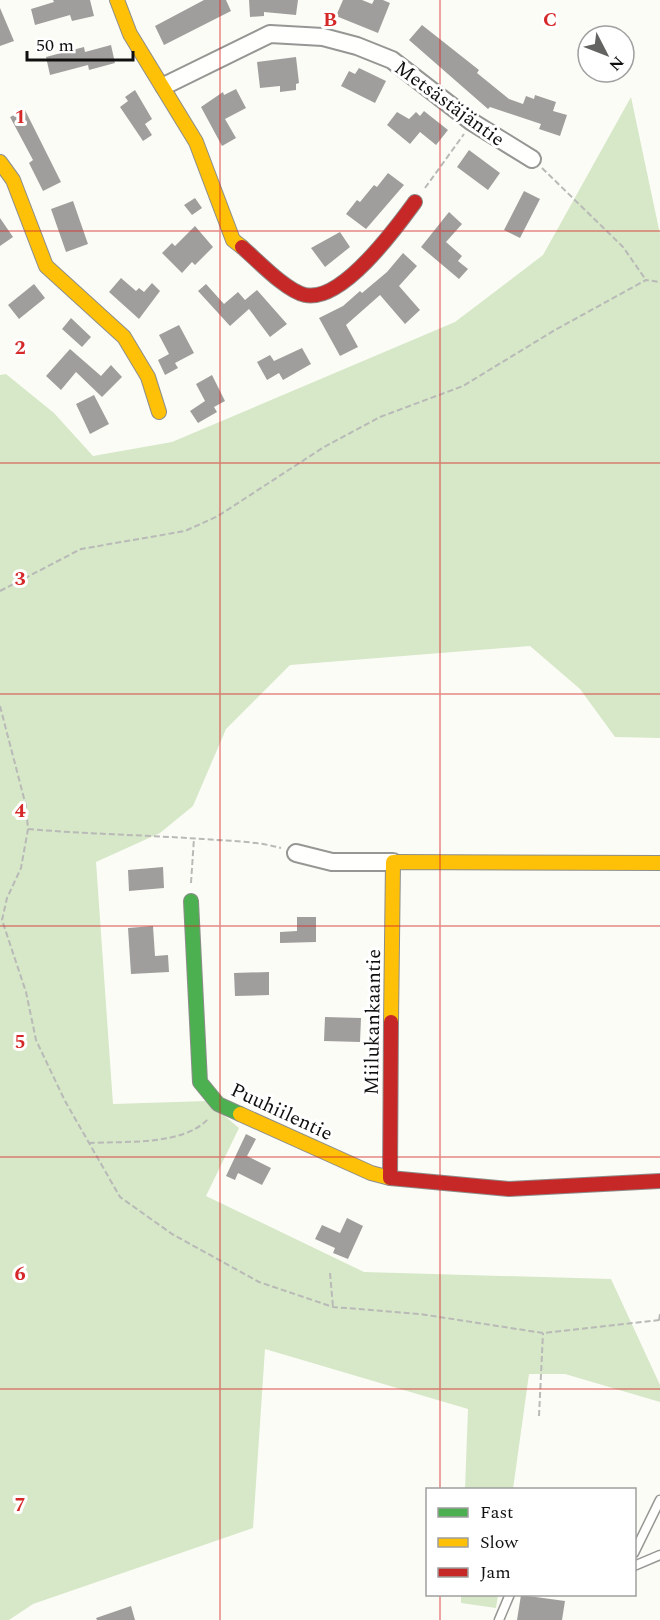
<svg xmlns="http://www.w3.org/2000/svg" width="660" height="1620" font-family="Spectral,serif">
<rect width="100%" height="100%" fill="#fcfcf7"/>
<path fill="#d6e8c7" d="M631 97 660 234V738L615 737 580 689 530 646 290 665 226 729 193 806 160 833 96 862 113 1104 207 1101 239 1128 206 1196 364 1272 611 1279 660 1385V1402L565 1374H529L513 1489H465L468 1409 265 1349 253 1528 33 1604 9 1620H0V375L6 374 54 413 93 456 172 442 455 322 543 255Z
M461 1595H498L496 1608 461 1603Z"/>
<path fill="#a09e9c" d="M53 0H90L94 16 72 21 70 15 35 25 31 9 54 2Z
M204 0H226L231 11 164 45 155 26Z
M249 0H298L296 15 264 12V16L250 17Z
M343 0H362L372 4 374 0H383L390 3 378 33 336 16Z
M0 8 14 41 0 46Z
M422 25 479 70 477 73 509 99 523 104 526 96 534 99 535 95 556 102 553 111 567 115 560 136 539 129 541 124 490 107 488 109 409 40Z
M111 45 115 63 89 70 88 65 50 75 46 57 84 47 85 52Z
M296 57 299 83 296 84V90L280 92V86L260 88 257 62Z
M359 68 386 81 375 103 341 86 349 71 355 74Z
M236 89 246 108 225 119 236 138 222 146 201 107 223 92 224 95Z
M135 90 152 119 145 124 152 135 143 141 120 107 128 101 125 97Z
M25 110 61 182 43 191 29 163 33 160 10 117Z
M424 111 448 130 436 145 420 132 410 144 387 125 397 112 409 119 416 112 420 116Z
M469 150 500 173 488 190 457 167Z
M388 173 404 185 366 229 346 214 357 200 360 202 374 185 377 187Z
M524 191 540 199 520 238 504 230Z
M195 198 202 208 192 215 184 205Z
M73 201 88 244 66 252 51 209Z
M449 212 462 224 446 242 462 256 458 261 468 269 459 279 421 247Z
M0 218 13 237 0 246Z
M195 226 213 247 195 265 192 262 182 273 162 253 172 243 175 246Z
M340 232 350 247 325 267 311 248Z
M403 253 417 266 399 286 420 310 405 324 380 295 346 325 358 347 340 356 319 318 343 306 360 291 362 293 387 272Z
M121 278 136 291 139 288 144 292 152 283 160 291 139 319 109 292Z
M34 284 45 298 19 319 8 305Z
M206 284 224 304 238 292 245 300 257 290 287 324 270 337 249 309 230 326 198 291Z
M71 318 91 337 82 347 62 329Z
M179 325 194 353 175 363 178 368 165 375 158 360 169 354 159 335Z
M302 348 311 364 283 380 279 373 267 380 257 362 270 355 274 361Z
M70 349 101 376 111 365 122 377 102 397 76 372 61 390 46 376Z
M212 375 225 401 214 407 217 412 198 423 190 411 205 401 196 384Z
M94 395 109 424 90 434 76 404Z
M163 867 164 888 129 891 128 870Z
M297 917H316V942L280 943V932L297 931Z
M153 926 155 956 168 955 169 972 131 974 128 928Z
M269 972V995L235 996 234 973Z
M325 1017 361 1018 360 1042 324 1041Z
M246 1134 256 1139 247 1156 271 1168 262 1185 238 1173 235 1180 226 1176Z
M347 1218 363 1226 348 1259 333 1253 335 1248 315 1239 322 1225 340 1233Z
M521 1595 565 1601 562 1620H517Z
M131 1606 135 1620H97L96 1618Z"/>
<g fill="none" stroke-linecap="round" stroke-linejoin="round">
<defs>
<path id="lane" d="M634 1553 660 1500
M634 1566 660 1555
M499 1620 510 1594"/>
<path id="street" d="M164 86 270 34 323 37 357 46 392 60 472 122 532 159
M296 853 332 862H393"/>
<path id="fast" d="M191 901 200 1082 218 1104 240 1114"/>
<path id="slow" d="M117 0 130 34 196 142 233 240 242 247
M0 162 13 180 46 266 124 337 148 377 159 412
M391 1022 393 862 660 863
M240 1114 371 1173 390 1178"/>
<path id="jam" d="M242 247C257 260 286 291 305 295 342 303 396 228 415 202
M391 1022 390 1178 509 1189 660 1181"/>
</defs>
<use href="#lane" stroke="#969694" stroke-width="11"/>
<use href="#street" stroke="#969694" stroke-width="20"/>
<use href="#fast" stroke="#8d8d8b" stroke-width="16"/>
<use href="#slow" stroke="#8d8d8b" stroke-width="16"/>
<use href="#jam" stroke="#8d8d8b" stroke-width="16"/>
<path stroke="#b9b9b8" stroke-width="2" stroke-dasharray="6 3" stroke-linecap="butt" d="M542 168 623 247 646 280
M425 188 464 134
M0 591 81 549 185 531 218 516 324 447 380 417 463 386 555 330 646 280 660 282
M0 706 26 806 28 829 21 868 7 898 2 920 26 992 36 1040 65 1101 120 1197 172 1234 259 1282 333 1307 420 1314 543 1333 660 1320
M28 829C86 834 145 835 203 839 229 841 256 841 281 848
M191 883 194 838
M89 1143C124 1141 183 1146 208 1119
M330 1273 333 1307
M659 1320 660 1314
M539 1416 543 1333"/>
<use href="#lane" stroke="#fffffe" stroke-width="8"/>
<use href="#street" stroke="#fffffe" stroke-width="16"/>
<use href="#fast" stroke="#4caf50" stroke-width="14"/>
<use href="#slow" stroke="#ffc107" stroke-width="14"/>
<use href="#jam" stroke="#c62828" stroke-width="14"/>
</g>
<path fill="none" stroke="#d62828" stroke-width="1.5" stroke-opacity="0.55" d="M220 0V1620M440 0V1490M0 231H660M0 463H660M0 694H660M0 926H660M0 1157H660M0 1389H660M440 1594V1620"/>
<g text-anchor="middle" stroke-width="6" stroke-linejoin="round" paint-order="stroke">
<g font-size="20" fill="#101010" stroke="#fff">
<text transform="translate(450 103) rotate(36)" y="7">Metsästäjäntie</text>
<text transform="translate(372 1022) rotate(-89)" y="7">Miilukankaantie</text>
<text transform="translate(282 1111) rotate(25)" y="7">Puuhiilentie</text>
</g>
</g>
<g font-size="20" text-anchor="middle" font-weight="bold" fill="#d62828" stroke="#fff" stroke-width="6" stroke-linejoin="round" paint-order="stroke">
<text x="330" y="26">B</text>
<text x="550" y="26">C</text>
<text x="20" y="123">1</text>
<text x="20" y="354">2</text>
<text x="20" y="585">3</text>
<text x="20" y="817">4</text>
<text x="20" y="1048">5</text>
<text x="20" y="1280">6</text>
<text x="20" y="1511">7</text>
</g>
<rect x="426" y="1488" width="210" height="108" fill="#ffffff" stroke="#9f9f9f" stroke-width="1.5"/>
<rect x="438" y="1508" width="30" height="9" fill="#4caf50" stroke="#9f9f9f" stroke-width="1.5"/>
<text x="480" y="1518" font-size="18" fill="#101010">Fast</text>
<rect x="438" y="1538" width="30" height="9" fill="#ffc107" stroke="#9f9f9f" stroke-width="1.5"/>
<text x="480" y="1548" font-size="18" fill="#101010">Slow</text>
<rect x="438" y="1568" width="30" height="9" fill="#c62828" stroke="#9f9f9f" stroke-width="1.5"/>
<text x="480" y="1578" font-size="18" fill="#101010">Jam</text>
<g transform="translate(606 54) rotate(132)"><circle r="28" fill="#ffffff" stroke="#9f9f9f" stroke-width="1.5"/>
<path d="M0-4.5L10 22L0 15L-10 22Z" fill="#636361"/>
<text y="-9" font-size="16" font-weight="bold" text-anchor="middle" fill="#101010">N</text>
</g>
<path d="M27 51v9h106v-9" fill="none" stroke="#101010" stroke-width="3"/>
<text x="36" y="51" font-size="18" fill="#101010" stroke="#ffffff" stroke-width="4.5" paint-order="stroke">50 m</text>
</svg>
